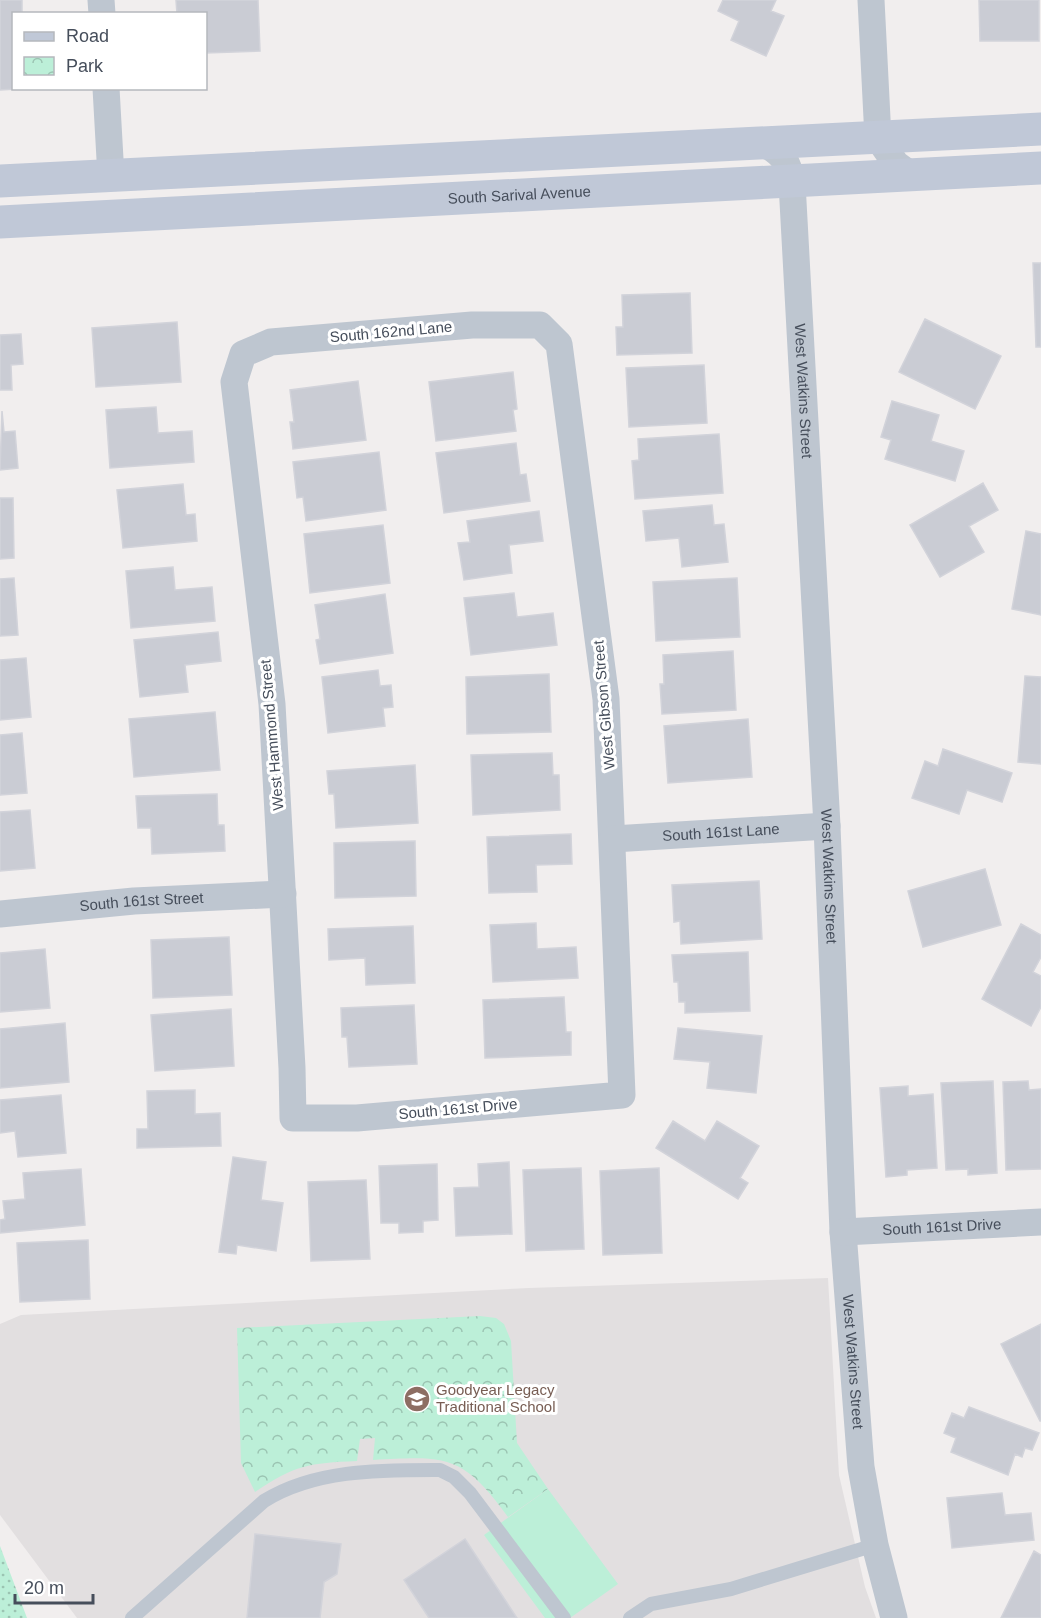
<svg xmlns="http://www.w3.org/2000/svg" width="1041" height="1618" font-family="Arial,sans-serif">
<defs>
<pattern id="grass-dots" width="8" height="8" patternUnits="userSpaceOnUse" patternTransform="scale(1.5)"><rect width="8" height="8" fill="#bcefd8"/><path d="M2 2h.1M6 6h.1" fill="none" stroke="#9bc4b2" stroke-width="1.8" stroke-linecap="round"/></pattern>
<pattern id="park-crowns" width="20" height="18" patternUnits="userSpaceOnUse" patternTransform="scale(1.5)"><rect width="20" height="18" fill="#bcefd8"/><path d="M2 6a3 3 0 1 1 6 0M12 15a3 3 0 1 1 6 0" fill="none" stroke="#9bc4b2"/></pattern>
</defs>
<rect width="100%" height="100%" fill="#f1eeee"/>
<path fill="#e2dfe0" d="M828 1278 839 1475 865 1587 876 1618H77L0 1515V1324L21 1315 529 1288Z"/>
<path fill="url(#grass-dots)" d="M0 1546 27 1618H0Z"/>
<path fill="url(#park-crowns)" d="M480 1316 496 1318 504 1324 511 1341 517 1443 548 1489 508 1517C462 1454 447 1456 373 1460L375 1438 360 1439 357 1461C309 1463 295 1465 255 1492L241 1463 237 1328Z"/>
<path fill="#bcefd8" d="M548 1489 618 1584 570 1618H545L484 1535Z"/>
<path fill="#caccd4" stroke="#d2d3da" stroke-width="1.5" d="M0 0H22V14H14V88L17 89 0 90Z
M176 0H258L260 51 206 53V14H177Z
M723 0H776L771 11 784 16 766 56 731 40 739 21 718 11Z
M979 0H1039V41H980Z
M1033 263H1041V347H1036Z
M690 293 692 353 617 355 616 327H623L622 295Z
M925 319 1001 356 975 409 899 372Z
M177 322 181 382 96 387 92 328Z
M21 334 23 364 11 365 12 390H0V335Z
M704 365 707 423 629 427 626 368Z
M513 372 517 409 513 410 516 431 436 441 429 382Z
M358 381 366 440 293 449 290 422H294L290 390Z
M892 401 939 415 931 441 964 451 955 481 885 459 891 440 881 437Z
M156 407 158 433 192 431 194 462 110 468 106 410Z
M2 411 4 432 15 431 18 468 0 470Z
M719 434 723 493 635 499 632 461 639 460 638 439Z
M516 443 520 475 526 474 530 501 444 513 436 453Z
M379 452 386 510 306 521 303 497 297 498 293 462Z
M983 483 998 510 969 526 984 552 940 577 910 525Z
M183 484 186 515 195 514 197 541 123 548 117 490Z
M0 498H13L14 558 0 559Z
M712 505 714 525 724 524 728 562 682 567 679 538 646 541 643 511Z
M539 511 543 541 509 545 512 573 464 580 458 543 470 542 467 521Z
M383 525 390 583 310 593 304 534Z
M1026 531 1041 534V615L1012 609Z
M173 567 175 590 212 587 215 621 131 628 126 571Z
M14 578 18 635 0 636V579Z
M737 578 740 637 656 641 653 582Z
M514 593 517 617 553 613 557 645 471 655 464 598Z
M385 594 393 653 320 664 316 640 320 639 315 605Z
M218 632 221 661 185 665 188 692 140 697 134 640Z
M733 651 736 710 662 714 660 684H664L663 655Z
M26 658 31 717 0 720V660Z
M378 670 380 686 391 685 393 707 383 708 385 726 328 733 322 677Z
M549 674 551 732 467 734 466 677Z
M1025 676 1041 677V764L1018 762Z
M215 712 220 770 134 777 129 719Z
M748 719 752 777 668 783 664 726Z
M22 733 27 793 0 795V735Z
M943 749 1012 773 1002 802 967 790 959 814 912 798 925 761 938 766Z
M552 753 553 775H559L560 810 473 815 471 755Z
M415 765 418 823 336 828 334 794H329L327 771Z
M217 794 218 825H224L225 851 152 854 151 828H138L136 796Z
M30 810 35 868 0 871V812Z
M571 834 572 864 536 865 537 892 489 893 487 837Z
M415 841 416 896 335 898 334 843Z
M985 869 1001 925 923 947 908 891Z
M759 881 762 939 681 944 680 921 674 922 672 885Z
M536 923 537 949 576 947 578 978 493 982 490 925Z
M1021 924 1041 935V957L1033 972 1041 976V1007L1031 1026 982 999Z
M413 926 415 983 366 985 365 958 329 960 328 929Z
M229 937 232 995 153 998 151 940Z
M45 949 50 1008 0 1012V953Z
M748 952 750 1011 685 1013V1002H679L678 982H674L672 955Z
M564 997 566 1032H571V1055L485 1058 483 1000Z
M414 1005 417 1064 349 1067 347 1037H342L341 1008Z
M231 1009 234 1066 155 1071 151 1015Z
M65 1023 69 1082 0 1088V1029Z
M678 1028 762 1036 756 1093 707 1088 710 1062 674 1059Z
M993 1081 997 1173 968 1175V1169L946 1170 941 1083Z
M1028 1081 1029 1090 1041 1089V1169L1006 1170 1003 1082Z
M908 1086V1096L933 1094 937 1168 907 1170V1175L886 1177 880 1088Z
M195 1090V1114L220 1113 221 1146 137 1148V1129H148L147 1091Z
M61 1095 66 1153 18 1157 15 1131 0 1133V1100Z
M673 1121 705 1141 717 1121 759 1146 740 1178 748 1183 738 1199 656 1148Z
M233 1157 266 1162 261 1200 283 1203 276 1251 237 1245 236 1254 219 1252Z
M509 1162 512 1234 456 1236 454 1188 479 1187 478 1164Z
M437 1164 438 1220 423 1221V1232L399 1233V1223H381L379 1166Z
M581 1168 584 1249 526 1251 523 1170Z
M659 1168 662 1253 603 1255 600 1171Z
M81 1169 85 1225 0 1233V1220L5 1219 3 1201 25 1199 23 1173Z
M366 1180 370 1259 311 1261 308 1182Z
M88 1240 90 1299 20 1302 17 1243Z
M1041 1324V1421H1040L1001 1344Z
M969 1407 1039 1433 1032 1450 1025 1448 1022 1457 1015 1454 1008 1475 951 1452 956 1438 944 1433 952 1413 964 1418Z
M1002 1493 1005 1515 1031 1513 1034 1540 952 1548 947 1498Z
M255 1534 341 1544 337 1574 324 1582 320 1618H247Z
M465 1539 517 1618H429L404 1580Z
M1034 1551 1041 1555V1618H1001Z"/>
<g fill="none" stroke-linecap="round" stroke-linejoin="round">
<path stroke="#bec6d0" stroke-width="14" d="M132 1618 264 1501C315 1469 381 1470 440 1470L454 1477 470 1493 564 1618
M630 1618 651 1604 731 1589 875 1545"/>
<g stroke="#bec6d0" stroke-width="27">
<path d="M101 0 102 14"/>
<path d="M871 0 878 138 896 164 911 175"/>
<path d="M106 88 111 177"/>
<path id="s1" d="M765 144C783 154 789 163 792 183L827 826 843 1232 861 1467 875 1545 894 1618"/>
<path d="M472 325H540L559 344 606 699 622 1095 357 1118H293L292 1068 272 704 234 382 243 354 271 342Z"/>
<path id="s2" d="M613 839 827 826"/>
<path id="s3" d="M0 914 134 901 283 894"/>
<path id="s4" d="M843 1232 1041 1222"/>
</g>
<g stroke="#c0c8d7" stroke-width="33">
<path d="M0 181 1041 129"/>
<path id="s5" d="M0 222 1041 168"/>
</g>
</g>
<defs>
<symbol id="school-disc" viewBox="-11 -11 22 22"><circle r="9.5" fill="#8d6e63" stroke="#fff"/><path d="M0-5L7-2L0 1L-7-2ZM-4 1L0 2.5L4 1V4Q0 6-4 4Z" fill="#fff"/></symbol>
</defs>
<g fill-rule="evenodd">
<use href="#school-disc" x="402" y="1384" width="30" height="30"/>
</g>
<g text-anchor="middle" stroke-width="6" stroke-linejoin="round" paint-order="stroke">
<g font-size="15" fill="#464e5b" stroke="#fff">
<text dy="5" stroke="none"><textPath href="#s5" startOffset="520">South Sarival Avenue</textPath></text>
<text transform="translate(391 332) rotate(-5)" y="5">South 162nd Lane</text>
<text dy="5" stroke="none"><textPath href="#s1" startOffset="258">West Watkins Street</textPath></text>
<text transform="translate(604 705) rotate(-95)" y="5">West Gibson Street</text>
<text transform="translate(272 735) rotate(-95)" y="5">West Hammond Street</text>
<text dy="5" stroke="none"><textPath href="#s2" startOffset="108">South 161st Lane</textPath></text>
<text dy="5" stroke="none"><textPath href="#s1" startOffset="744">West Watkins Street</textPath></text>
<text dy="5" stroke="none"><textPath href="#s3" startOffset="142">South 161st Street</textPath></text>
<text transform="translate(458 1109) rotate(-5)" y="5">South 161st Drive</text>
<text dy="5" stroke="none"><textPath href="#s4" startOffset="99">South 161st Drive</textPath></text>
<text dy="5" stroke="none"><textPath href="#s1" startOffset="1230">West Watkins Street</textPath></text>
</g>
<g font-size="15" fill="#785e54" stroke="#fff" text-anchor="start">
<text x="436" y="1395">Goodyear Legacy<tspan x="436" dy="17">Traditional School</tspan></text>
</g>
</g>
<rect x="12" y="12" width="195" height="78" fill="#ffffff" stroke="#b5b8bd" stroke-width="1.5"/>
<rect x="24" y="32" width="30" height="9" fill="#c0c8d7" stroke="#b5b8bd" stroke-width="1.5"/>
<text x="66" y="42" font-size="18" fill="#464e5b">Road</text>
<rect x="24" y="57" width="30" height="18" fill="url(#park-crowns)" stroke="#b5b8bd" stroke-width="1.5"/>
<text x="66" y="72" font-size="18" fill="#464e5b">Park</text>
<path d="M15 1594v9h78v-9" fill="none" stroke="#464e5b" stroke-width="3"/>
<text x="24" y="1594" font-size="18" fill="#464e5b" stroke="#ffffff" stroke-width="4.5" paint-order="stroke">20 m</text>
</svg>
